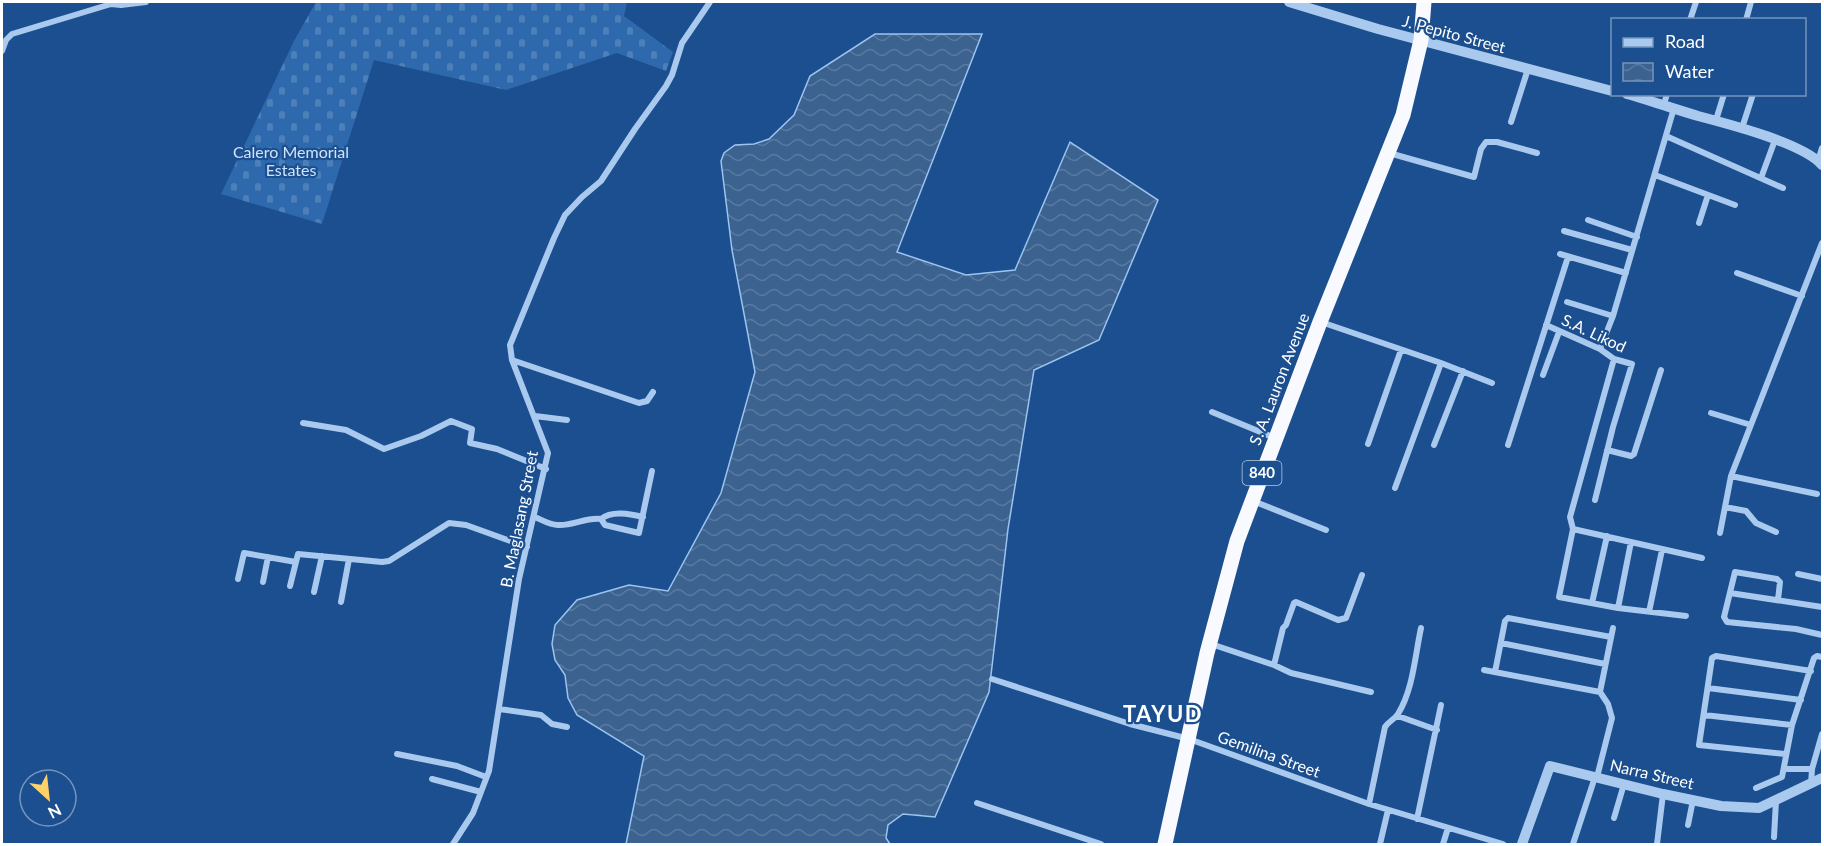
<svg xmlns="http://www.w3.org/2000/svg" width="1824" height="846" font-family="Lato,sans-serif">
<defs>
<pattern id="cemetery-stones" width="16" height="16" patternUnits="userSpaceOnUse" patternTransform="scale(1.5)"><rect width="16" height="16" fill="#2e69ad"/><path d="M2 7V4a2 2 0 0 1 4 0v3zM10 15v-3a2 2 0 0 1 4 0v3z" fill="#4d80b9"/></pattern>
<pattern id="water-waves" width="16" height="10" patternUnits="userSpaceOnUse" patternTransform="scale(1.5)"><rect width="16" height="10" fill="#3c6290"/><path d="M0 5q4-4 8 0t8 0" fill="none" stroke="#597aa1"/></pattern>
</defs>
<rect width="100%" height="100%" fill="#1b4f8f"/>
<path fill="url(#cemetery-stones)" d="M316 2H627L624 16 673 52 666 71 617 53 506 90 374 60 322 224 221 194 294 41Z"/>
<path fill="url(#water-waves)" stroke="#9cc4f0" stroke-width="1.5" d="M875 34H982L897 252 966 275 1015 270 1070 142 1158 200 1099 340 1034 370 1008 529 989 692 935 817 903 814 888 825 886 838 890 844H626L644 756 577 715 568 698 565 675 555 660 552 644 555 625 577 600 629 585 668 591 721 493 755 372 732 250 721 161 724 153 735 145 754 144 769 139 794 115 810 76Z"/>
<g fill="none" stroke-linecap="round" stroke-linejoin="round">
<path stroke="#a9c9ee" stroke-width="6" d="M1690 20 1696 2
M1746 20 1751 2
M2 51 6 40 12 34 111 4 121 5 146 2
M1664 104 1667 94
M1716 120 1724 94
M1511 122 1528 69
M1742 128 1753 94
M1666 136 1783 188
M1389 153 1474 177 1481 149 1486 142H1497L1537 153
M1818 161 1822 148
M1655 175 1735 205
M1761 178 1775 140
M1588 220 1637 237
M1699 223 1708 195
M1564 231 1632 250
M1560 254 1626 273
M1737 273 1802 296
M1567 302 1613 316
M1321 322 1441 363 1492 383
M1546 325 1600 349 1614 359 1632 364 1613 427 1595 500
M1600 349 1613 316 1674 108
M1614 359 1570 517 1573 529 1559 597 1618 608 1686 616
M512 360 639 403 647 401 653 392
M1543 375 1559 332
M1212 412 1275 438
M1711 413 1751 425
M535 416 567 420
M303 423 346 430 384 449 421 436 451 421 472 429 470 443 497 449 546 469
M1368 444 1401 350
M1434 445 1463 371
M1508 445 1568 257
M1607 450 1631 456 1634 454 1661 370
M1731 476 1817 494
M1395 488 1441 363
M1253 501 1326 530
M1725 507 1746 511 1756 523 1776 532
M535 517C542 520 550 525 558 525 573 526 586 517 601 519L605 525 639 533 652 471
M601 519C612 510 630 514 643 517
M1573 529 1702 558
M1720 533 1731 476 1822 243
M1798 574 1822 579
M238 579 244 553 296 562
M263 582 268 557
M290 586 298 554 382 562 389 561 449 523 466 525 527 547
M314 592 322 556
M1730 593 1822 607
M1778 600 1780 582 1777 579 1735 572 1724 617 1727 622 1796 629 1822 635
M341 602 349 559
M1592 603 1607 536
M1618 608 1631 542
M1649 612 1662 550
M1501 643 1605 664
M1211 644 1274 665 1291 673 1371 692
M1274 665 1283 628 1286 625 1294 603 1296 602 1338 620 1346 618 1362 575
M1484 670 1600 692 1608 704 1612 718 1597 777
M1495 672 1505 621 1508 618 1611 637
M992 679 1130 724 1189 739 1369 804 1503 844
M1708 688 1801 700
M1600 692 1613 628
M499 709 541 715 552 724 567 727
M1704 715 1792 725
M1398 716 1437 730
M397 754 457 766 486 777
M1785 754 1699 745 1712 658 1716 656 1811 671
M1784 769H1812
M432 779 481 792
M1811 785 1812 769 1822 734
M1756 788 1782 777 1792 725 1814 658 1817 656 1822 657
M977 803 1101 844
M1369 804 1385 727C1389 721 1395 719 1398 714 1413 690 1415 656 1421 628
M1614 818 1624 784
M1417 819 1441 705
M1688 825 1693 800
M1774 837 1776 801
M453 844 473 813 489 771 519 579 548 453 512 360 510 345 554 238 565 215 582 197 601 181 635 129 666 86 672 75 682 43 710 2
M1380 844 1388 810
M1443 844 1448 828
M1573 844 1595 777
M1657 844 1663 794"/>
<path stroke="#a9c9ee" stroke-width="10" d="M1289 2 1378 29 1612 91
M1627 94C1651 101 1675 109 1698 116 1728 124 1803 143 1822 165
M1522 844 1550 766 1663 794 1721 806 1759 808 1822 778"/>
<path stroke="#f8faff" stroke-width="15" d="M1165 844 1207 653 1237 541 1320 322 1403 115 1421 40 1424 2"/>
</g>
<g text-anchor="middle" stroke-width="4.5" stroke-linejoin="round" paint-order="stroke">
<rect fill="#1b4f8f" stroke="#bbcadd" stroke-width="1.5" x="1242.5" y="461" width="39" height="24" rx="4.5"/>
<g font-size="15" font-weight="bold" fill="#fff">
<text x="1262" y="478">840</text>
</g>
<g font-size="16" fill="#fff" stroke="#1b4f8f">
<text transform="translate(1454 34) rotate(15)" y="6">J. Pepito Street</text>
<text transform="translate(1594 333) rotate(25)" y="6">S.A. Likod</text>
<text transform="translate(1279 379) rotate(-69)" y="6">S. A. Lauron Avenue</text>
<text transform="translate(519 519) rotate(-79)" y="6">B. Maglasang Street</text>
<text transform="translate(1269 754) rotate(20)" y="6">Gemilina Street</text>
<text transform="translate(1652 774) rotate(13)" y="6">Narra Street</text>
</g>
<g font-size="16" fill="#cfe3fa" stroke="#1b4f8f">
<text x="291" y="158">Calero Memorial<tspan x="291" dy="18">Estates</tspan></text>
</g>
<g font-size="22" font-weight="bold" letter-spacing="1.5" fill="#fff" stroke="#1b4f8f">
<text x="1163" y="722">TAYUD</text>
</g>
</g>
<rect width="1824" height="846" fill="none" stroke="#ffffff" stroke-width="6"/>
<rect x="1611" y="18" width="195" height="78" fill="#1b4f8f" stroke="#7695bc" stroke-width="1.5"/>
<rect x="1623" y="38" width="30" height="9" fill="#a9c9ee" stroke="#7695bc" stroke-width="1.5"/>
<text x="1665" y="48" font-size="18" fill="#ffffff">Road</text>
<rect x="1623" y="63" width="30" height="18" fill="url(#water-waves)" stroke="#7695bc" stroke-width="1.5"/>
<text x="1665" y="78" font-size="18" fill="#ffffff">Water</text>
<g transform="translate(48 798) rotate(153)"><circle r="28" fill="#1b4f8f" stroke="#7695bc" stroke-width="1.5"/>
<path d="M0-4.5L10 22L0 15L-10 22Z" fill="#ffd166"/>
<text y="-9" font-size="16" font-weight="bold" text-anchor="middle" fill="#ffffff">N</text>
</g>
</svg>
